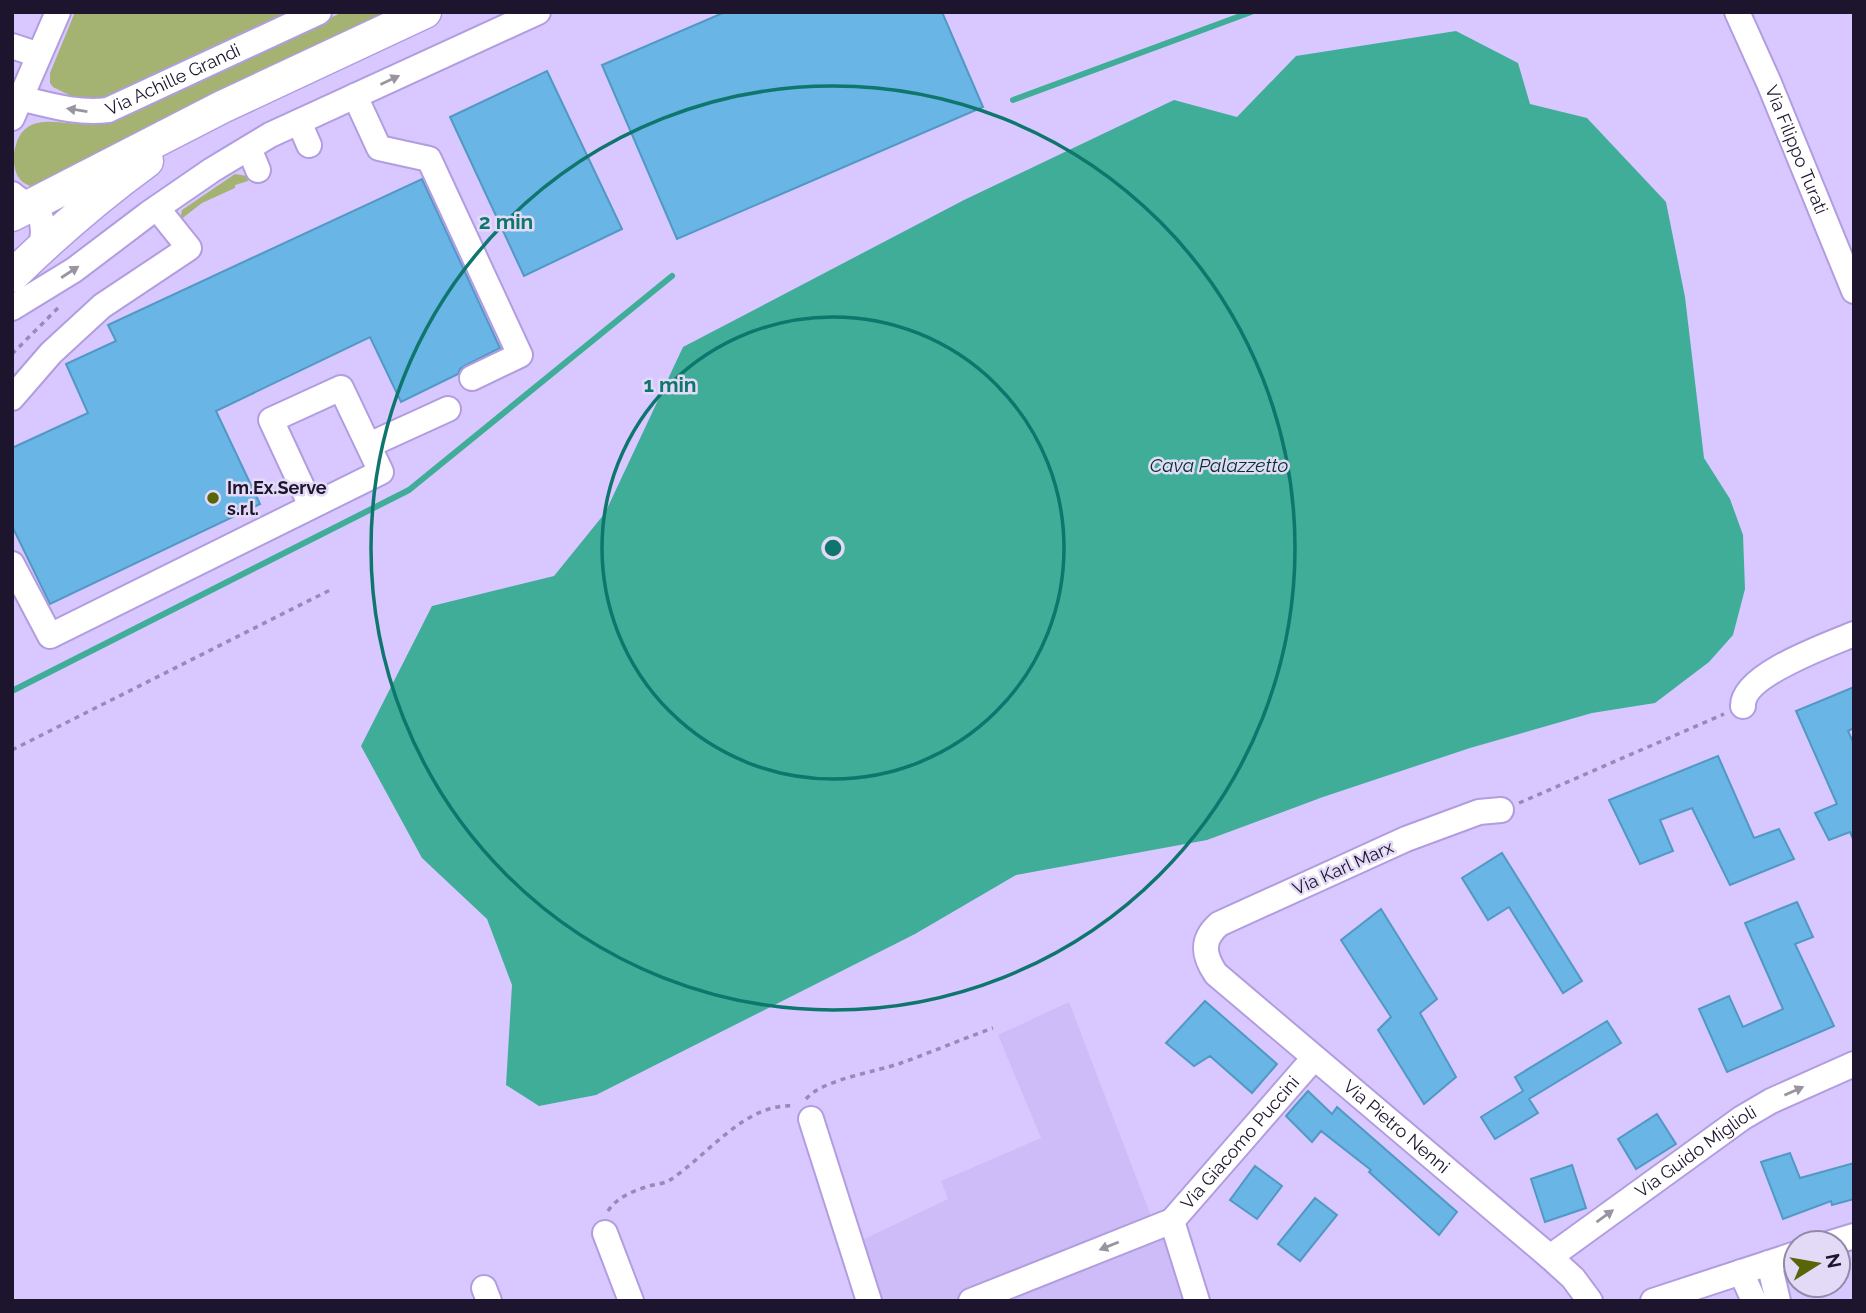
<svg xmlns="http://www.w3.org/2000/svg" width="1866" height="1313" font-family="Raleway,sans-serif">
<rect width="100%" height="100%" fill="#d8c8ff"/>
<path fill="#cebcf8" d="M1069 1002 1153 1221 955 1301H876L858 1242 948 1199 941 1181 1041 1138 998 1035Z
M1168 1231 1190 1301H987Z"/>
<path fill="#a4b272" d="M75 12H291L105 98 96 101H81L53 87 50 83V73Z
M343 12H401L36 188C27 185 19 182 16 172 13 163 13 153 16 145 26 108 67 127 93 124 99 124 104 121 109 119Z
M235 174 247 176 248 181 235 185V188L202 203 180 220 182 210Z"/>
<path fill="#3fad98" d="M1456 31 1518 63 1530 104 1587 118 1666 202 1685 297 1704 458 1730 499 1743 535 1745 589 1733 635 1709 662 1655 703 1592 713 1470 748 1323 797 1207 840 1016 875 915 934 596 1095 539 1106 506 1085 512 985 487 919 422 858 361 746 432 606 554 576 605 513 683 347 964 200 1174 100 1237 117 1296 56Z"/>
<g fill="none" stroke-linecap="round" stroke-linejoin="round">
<path stroke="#3fad98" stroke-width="6" d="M1013 100 1251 12
M12 691 409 490 672 276"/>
</g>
<path fill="#68b5e6" stroke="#5298c4" stroke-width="2" d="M725 12H942L983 107 677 239 602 65Z
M547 71 622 229 524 276 450 117Z
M422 179 500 348 466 365 460 369 458 374 401 402 370 337 216 411 260 504 50 604 12 526V448L88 413 66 364 116 341 108 325Z
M1854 687V728L1848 731 1854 744V841L1850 832 1829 840 1815 813 1837 804 1796 711Z
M1718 756 1754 838 1779 829 1794 859 1730 885 1692 808 1660 820 1673 851 1640 864 1609 800Z
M1502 853 1582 981 1563 993 1509 907 1488 920 1462 878Z
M1797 902 1813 937 1795 944 1834 1026 1727 1072 1699 1009 1729 996 1743 1027 1783 1009 1745 923Z
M1381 909 1437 999 1420 1013 1456 1077 1424 1104 1378 1030 1391 1017 1341 940Z
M1205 1001 1277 1064 1252 1093 1210 1056 1194 1066 1166 1043Z
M1607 1021 1621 1043 1529 1099 1538 1113 1495 1139 1481 1117 1523 1091 1515 1077Z
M1308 1091 1332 1114 1337 1107 1457 1212 1439 1235 1369 1172 1371 1170 1321 1131 1312 1142 1286 1116Z
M1657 1114 1676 1144 1636 1169 1618 1139Z
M1790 1153 1800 1178 1854 1163V1199L1832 1205 1831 1201 1783 1219 1761 1162Z
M1572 1165 1586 1208 1545 1222 1531 1179Z
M1255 1166 1282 1186 1257 1219 1230 1200Z
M1315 1198 1337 1215 1300 1261 1278 1244Z"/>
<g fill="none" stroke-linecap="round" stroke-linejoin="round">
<defs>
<g id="minor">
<path id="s1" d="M1737 12 1769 83 1854 291"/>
<path d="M12 46 39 55"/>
<path d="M355 96 379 148 429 159 520 355 472 378"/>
<path id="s2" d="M20 98C49 105 78 114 108 110L319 12"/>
<path d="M12 118 58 12"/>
<path d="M299 122 309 145"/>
<path d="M249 148 258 170"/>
<path d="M12 194C18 200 24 202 31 206 45 214 44 234 41 247"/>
<path d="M12 308 74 270 148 214 212 170 270 135 538 12"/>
<path d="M12 398 51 353 102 306 189 248 157 208"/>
<path d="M369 445 448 409"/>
<path d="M12 564 50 636 381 472 341 388 271 420 311 506"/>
<path d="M1743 706C1742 675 1828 645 1854 634"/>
<path id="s3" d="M1501 810 1479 812 1406 839 1219 924C1201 940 1203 955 1216 974L1550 1257 1573 1278 1590 1301"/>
<path d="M811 1119 869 1301"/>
<path d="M1172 1221 1197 1301"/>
<path d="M605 1233 631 1301"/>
<path d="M1831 1243 1854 1236"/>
<path id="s4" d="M1550 1257 1742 1118 1771 1101 1854 1064"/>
<path d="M1769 1263 1778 1301"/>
<path d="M1741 1272 1754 1301"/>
<path d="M484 1288 489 1301"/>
<path id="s5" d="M971 1301 1172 1221 1314 1058"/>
<path d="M1653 1301 1796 1254"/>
</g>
<path id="major" d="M12 215 222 107 425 12
M12 276C54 235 99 196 147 161"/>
</defs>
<use href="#minor" stroke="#b19ddf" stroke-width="28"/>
<use href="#major" stroke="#b19ddf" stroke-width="35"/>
<path stroke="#988ab7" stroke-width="3.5" stroke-dasharray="5 5" stroke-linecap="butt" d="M12 354 60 306
M12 750 332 589
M1519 803 1724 714
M806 1099C823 1079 876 1072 901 1063 932 1052 962 1039 993 1028
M608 1211C617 1197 633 1191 649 1186 656 1184 664 1184 670 1180 707 1156 746 1102 794 1106"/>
<use href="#minor" stroke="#fff" stroke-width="24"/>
<use href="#major" stroke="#fff" stroke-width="32"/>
</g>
<defs><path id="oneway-solid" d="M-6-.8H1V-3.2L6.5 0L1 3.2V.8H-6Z" transform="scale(1.75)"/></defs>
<g fill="#9995a0">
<use href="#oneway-solid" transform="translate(390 80) rotate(-25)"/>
<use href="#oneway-solid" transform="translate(77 110) rotate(-171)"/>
<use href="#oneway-solid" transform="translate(70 272) rotate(-33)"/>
<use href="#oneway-solid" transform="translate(1794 1091) rotate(-24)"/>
<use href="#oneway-solid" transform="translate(1605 1216) rotate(-36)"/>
<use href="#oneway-solid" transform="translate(1109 1246) rotate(158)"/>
</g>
<g fill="none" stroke="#0f766e" stroke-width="3.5">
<circle cx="833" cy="548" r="231"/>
<circle cx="833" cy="548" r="462"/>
</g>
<circle fill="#586509" stroke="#e2daf6" stroke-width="2.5" cx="213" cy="498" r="7"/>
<g text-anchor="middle" stroke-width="5" stroke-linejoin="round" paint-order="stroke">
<g font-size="18" fill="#1d142d" stroke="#e2daf6">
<text dy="6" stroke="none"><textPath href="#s2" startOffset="161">Via Achille Grandi</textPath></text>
<text dy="6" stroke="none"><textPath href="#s1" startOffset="150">Via Filippo Turati</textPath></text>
<text transform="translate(1343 868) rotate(-24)" y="6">Via Karl Marx</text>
<text dy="6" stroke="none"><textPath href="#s3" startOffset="598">Via Pietro Nenni</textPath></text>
<text dy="6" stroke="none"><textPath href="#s5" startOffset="320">Via Giacomo Puccini</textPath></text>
<text dy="6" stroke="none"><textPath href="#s4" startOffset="180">Via Guido Miglioli</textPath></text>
</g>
<g font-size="18" font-weight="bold" fill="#1d142d" stroke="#e2daf6" text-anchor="start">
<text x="227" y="494">Im.Ex.Serve<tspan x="227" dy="21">s.r.l.</tspan></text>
</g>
<g font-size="19" font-style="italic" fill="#00332b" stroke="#e2daf6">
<text x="1219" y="472">Cava Palazzetto</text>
</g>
</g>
<circle cx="833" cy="548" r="10" fill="#0f766e" stroke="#e2daf6" stroke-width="3.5"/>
<g font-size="21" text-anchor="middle" font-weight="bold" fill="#0f766e" stroke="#e2daf6" stroke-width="5" stroke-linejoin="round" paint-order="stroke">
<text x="506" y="229">2 min</text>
<text x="670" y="392">1 min</text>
</g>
<rect width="1866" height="1313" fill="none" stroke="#1d142d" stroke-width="28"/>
<g transform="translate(1817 1264) rotate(79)"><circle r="33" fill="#e2daf6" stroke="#938ba6" stroke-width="2"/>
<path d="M0-5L12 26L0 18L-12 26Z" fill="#586509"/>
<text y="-10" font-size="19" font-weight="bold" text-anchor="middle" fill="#1d142d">N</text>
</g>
</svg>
